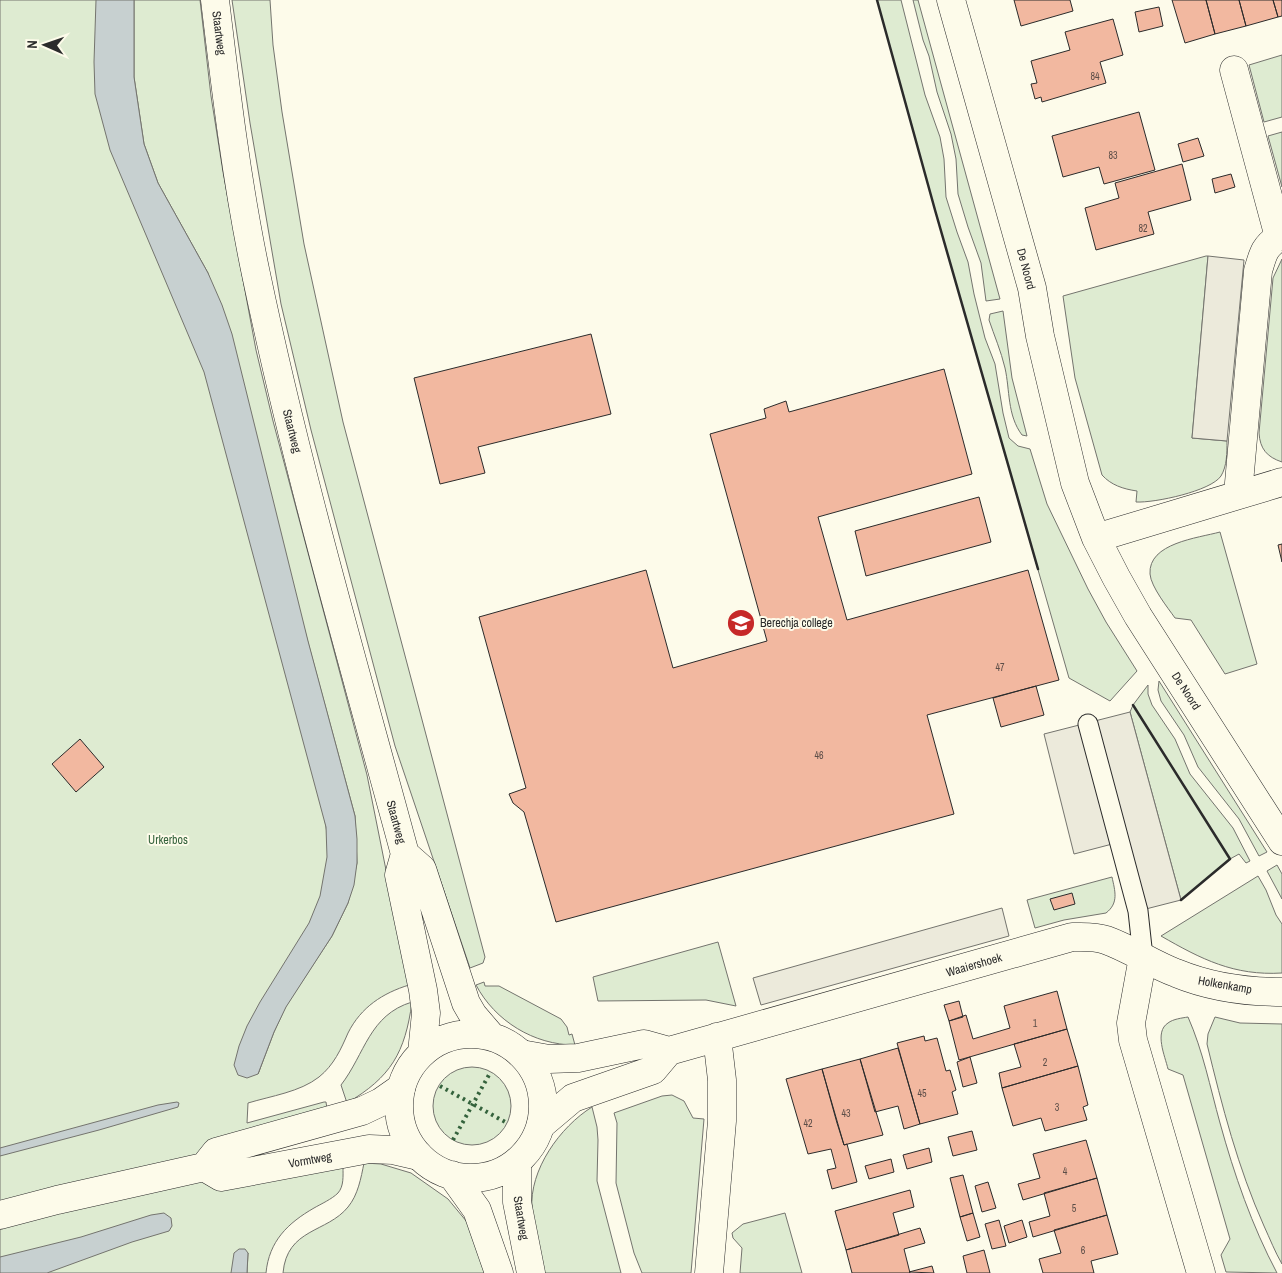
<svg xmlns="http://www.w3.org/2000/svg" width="1282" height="1273" font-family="'Archivo Narrow',sans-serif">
<rect width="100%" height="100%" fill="#fdfbea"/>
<path fill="#deebd1" stroke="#74746e" d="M0 0H116L112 124 189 276 306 705 336 888 300 953 258 1074 274 1032 286 1006 332 936 348 903 357 863 355 816 208 273 158 183 144 144 134 77V0H200L211 96 223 172 256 350 273 421 367 775 409 985C383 993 361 1007 348 1033 341 1049 334 1065 319 1077 300 1092 271 1096 248 1103L247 1123 324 1102H326L327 1109 247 1131 245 1184 343 1167C343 1176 344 1186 338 1193 332 1199 321 1204 314 1208 288 1223 269 1241 266 1273H247L248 1253 241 1273H0Z
M232 0H270L273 45 282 112 304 244 343 422 485 957 483 963 470 968 395 746 311 430 281 304 250 123Z
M877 0H901L925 95 940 137 944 159 946 197 957 232 968 262 974 294 985 338 995 364 1003 413 1009 438 1018 446 1030 449 1047 504 1088 589 1106 622 1137 671 1110 701 1069 678 935 210Z
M913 0H918L1000 299 986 301 981 263 968 227 958 194 956 159 951 134 937 92 929 56 923 40Z
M1282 55V117L1264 122 1249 65Z
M1282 132V187L1268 136Z
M1206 256H1208L1192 438 1227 441C1227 453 1227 466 1221 476 1211 491 1155 503 1136 502L1137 491C1123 489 1111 485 1102 475L1075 378 1063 296Z
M1282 259V462C1267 457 1260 449 1259 433L1273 278Z
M1003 311 1012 378 1027 436 1022 435C1007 415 1010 390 1005 368 1001 351 994 335 989 320L990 314Z
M1220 532 1257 664 1225 674 1191 620 1175 618C1168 608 1151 587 1150 574 1148 543 1198 538 1220 532Z
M1159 681 1267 852 1259 856 1239 819 1198 767 1184 735 1161 701 1158 690Z
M1148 685V694L1152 705 1175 739 1190 774 1233 828 1250 861 1246 863 1239 854 1230 859 1181 900 1130 712 1133 705Z
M1277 865 1282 874V899L1267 871Z
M1258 876 1266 890 1276 915 1282 924V973C1234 976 1201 959 1161 936Z
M1112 877C1115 891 1119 903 1106 913L1064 920 1035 928 1027 900Z
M718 942 736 1006 706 1000 598 1001 593 977Z
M484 982 485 986H499L561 1019 567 1027 569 1035 572 1034 575 1045C534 1045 495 1021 476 985Z
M412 1002C405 1053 391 1077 347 1103L341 1085C365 1054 369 1015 412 1002Z
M1188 1017C1203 1051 1210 1087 1220 1123 1234 1174 1252 1226 1277 1273L1226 1272 1221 1255 1230 1239 1183 1075 1168 1069C1165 1056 1154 1032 1168 1023 1173 1019 1182 1018 1188 1017Z
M1215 1017 1240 1023 1282 1024V1264C1275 1252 1270 1239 1264 1226 1238 1168 1222 1106 1207 1044L1208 1034Z
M433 1106a39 39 0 1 1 78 0a39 39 0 1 1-78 0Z
M672 1095 684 1101 693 1118 704 1119 691 1273H642L634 1253 616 1183 617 1123 614 1113 662 1096Z
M592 1107 597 1127 598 1140 597 1181 621 1273H544C540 1252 533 1230 532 1209 529 1170 560 1127 592 1107Z
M364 1163 381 1164 411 1173 448 1199 467 1222 485 1273H283C287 1228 327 1233 348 1207 358 1195 361 1178 364 1163Z
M785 1213 802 1273H740L742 1248 733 1238 732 1233 743 1224Z"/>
<path fill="#eceadb" stroke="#74746e" d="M1208 256 1244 260 1227 441 1192 438Z
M1130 712 1181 900 1138 911 1120 842 1074 854 1044 734Z
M1002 908 1009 936 761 1005 753 978Z"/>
<path fill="#c7d0d0" stroke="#74746e" d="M96 0H134V77L144 144 158 183 208 273 222 305 232 334 308 641 355 816 357 839V863L354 885 348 903 332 936 286 1007 274 1032 258 1074 247 1078 238 1075 234 1065 239 1046 247 1026 260 1002 309 923 320 896 327 857 326 827 204 372 110 150 95 94 94 62Z
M177 1102 179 1103 178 1107 99 1130 0 1156V1148L158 1105Z
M164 1213 171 1218 172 1226 169 1231 132 1242 47 1273H0V1257L81 1237 151 1215Z
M239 1249H245L248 1253 247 1273H231L234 1253Z"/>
<path fill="#f2b8a0" stroke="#2b2b2b" d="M1014 0H1070L1073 11 1021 26Z
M1172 0H1206L1215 34 1185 43Z
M1206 0H1239L1246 26 1215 34Z
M1239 0H1273L1278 17 1246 26Z
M1273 0H1282V16L1278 17Z
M1159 7 1163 26 1139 32 1135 12Z
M1113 19 1123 55 1100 62 1106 83 1042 102 1041 97 1035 99 1031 84 1037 83 1031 61 1070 50 1065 32Z
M1139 112 1155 170 1104 184 1099 167 1063 177 1052 136Z
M1198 138 1204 156 1183 162 1178 144Z
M1182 164 1191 200 1148 212 1154 234 1096 250 1085 208 1119 198 1115 183Z
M1231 174 1235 187 1215 193 1212 179Z
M591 334 611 414 478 447 485 473 440 484 414 378Z
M944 369 972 474 818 517 847 620 1028 570 1059 680 927 715 954 814 556 922 524 812 513 803 509 794 526 788 479 617 646 570 673 668 767 641 710 434 766 418 764 409 786 401 789 412Z
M979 497 991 542 866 576 855 531Z
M1282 544V562L1278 545Z
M1036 686 1044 715 1001 727 993 698Z
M80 739 104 767 76 792 52 764Z
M1072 893 1075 904 1054 910 1050 899Z
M1057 991 1067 1029 959 1060 949 1021 966 1015 973 1039 1010 1028 1004 1006Z
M959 1001 963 1017 949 1021 944 1005Z
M1067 1029 1078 1066 1002 1088 999 1073 1021 1067 1014 1044Z
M924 1036 925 1041 937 1038 946 1071 950 1070 956 1090 952 1092 958 1114 920 1124 897 1043Z
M898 1048 920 1124 904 1129 898 1106 875 1112 860 1059Z
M970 1057 977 1083 963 1087 957 1062Z
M860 1059 883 1135 844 1145 822 1069Z
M1078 1066 1088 1105 1083 1107 1087 1120 1045 1131 1041 1118 1013 1126 1002 1088Z
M822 1069 837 1123 844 1145 847 1144 857 1182 832 1189 827 1170 836 1168 831 1149 808 1154 786 1079Z
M972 1131 977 1150 953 1156 948 1137Z
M1086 1140 1097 1178 1023 1200 1018 1184 1040 1178 1033 1154Z
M929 1148 932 1162 907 1169 903 1155Z
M891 1159 894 1172 869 1179 865 1166Z
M963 1175 973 1213 960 1217 950 1178Z
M1097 1178 1107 1215 1033 1237 1029 1222 1050 1216 1044 1193Z
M988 1182 996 1208 982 1212 975 1186Z
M910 1190 914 1207 893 1213 899 1235 846 1250 835 1211Z
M973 1213 980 1237 967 1241 960 1217Z
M1107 1215 1118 1254 1091 1261 1094 1273H1043L1039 1259 1061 1253 1054 1230Z
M999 1220 1006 1246 992 1249 985 1224Z
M1022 1220 1027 1237 1009 1243 1004 1226Z
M920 1228 925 1243 904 1249 910 1273H852L846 1250Z
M984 1250 990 1273H967L963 1256Z
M932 1266 934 1273 909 1272Z"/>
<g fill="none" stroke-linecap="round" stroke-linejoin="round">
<defs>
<path id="lane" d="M1088 724 1138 911 1143 957"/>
<path id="street" d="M951 0 1032 288 1040 336 1075 483 1096 538 1116 577 1138 616 1282 841
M1234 70 1279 237 1282 236
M1238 494 1258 271C1263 254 1264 247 1279 237
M1096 538 1282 482
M1143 957 1131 1023 1133 1040 1201 1273
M521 1054 549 1059 578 1058 644 1044 669 1051 1072 937C1083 937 1095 936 1106 940 1131 949 1152 964 1176 973 1210 987 1246 992 1282 992
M541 1125 573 1098 653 1070 669 1051
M204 1167 221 1177 369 1149 393 1150 419 1156
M0 1215 57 1200 204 1167 216 1152 362 1111 381 1102 401 1088
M709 1273 722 1121V1080L717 1037"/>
<path id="secondary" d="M215 0C226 92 237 184 256 274 297 470 353 662 405 854L399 875 423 990 426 1013 422 1053
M405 854 422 869 466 1003 473 1015 491 1036
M399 1106a72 72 0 1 1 144 0a72 72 0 1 1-144 0Z
M517 1162V1202L531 1273
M452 1175 477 1210 499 1273"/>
</defs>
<use href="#lane" stroke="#2b2b2b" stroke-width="21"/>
<use href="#street" stroke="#2b2b2b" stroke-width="29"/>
<use href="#secondary" stroke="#2b2b2b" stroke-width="29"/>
<use href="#lane" stroke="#fdfbea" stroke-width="19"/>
<use href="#street" stroke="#fdfbea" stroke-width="28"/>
<use href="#secondary" stroke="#fdfbea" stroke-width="28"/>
<path stroke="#34623c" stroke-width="4" stroke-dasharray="2.5 4" stroke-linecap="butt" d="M440 1086 507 1123
M453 1140 490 1073"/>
<path stroke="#2b2b2b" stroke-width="2.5" d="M877 0 935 210 1038 569
M1133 705 1230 859 1181 900"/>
</g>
<defs>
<symbol id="school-disc" viewBox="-11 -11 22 22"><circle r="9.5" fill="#c62828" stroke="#fdfbea"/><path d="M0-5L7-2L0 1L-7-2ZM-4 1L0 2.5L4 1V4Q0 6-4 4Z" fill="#fff"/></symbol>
</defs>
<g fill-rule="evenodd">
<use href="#school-disc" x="725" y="607" width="32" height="32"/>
</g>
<g text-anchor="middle" stroke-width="4" stroke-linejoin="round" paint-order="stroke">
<g font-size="10" fill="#5d4e48">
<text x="1095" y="80">84</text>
<text x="1113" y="159">83</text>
<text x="1143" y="232">82</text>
<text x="1000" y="671">47</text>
<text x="819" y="759">46</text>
<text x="1035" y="1027">1</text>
<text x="1045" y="1066">2</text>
<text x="922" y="1097">45</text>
<text x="1057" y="1111">3</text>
<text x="846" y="1117">43</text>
<text x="808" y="1127">42</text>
<text x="1065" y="1175">4</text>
<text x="1074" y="1212">5</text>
<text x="1083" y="1254">6</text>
</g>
<g font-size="12" fill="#2b2b2b" stroke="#fdfbea">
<text transform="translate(219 33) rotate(83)" y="4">Staartweg</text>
<text transform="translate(1026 269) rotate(75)" y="4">De Noord</text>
<text transform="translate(292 431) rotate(76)" y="4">Staartweg</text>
<text transform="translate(1186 691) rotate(57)" y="4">De Noord</text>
<text transform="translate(396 822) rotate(75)" y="4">Staartweg</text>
<text transform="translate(974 965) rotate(-16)" y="4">Waaiershoek</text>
<text transform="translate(1225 985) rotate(10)" y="4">Holkenkamp</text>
<text transform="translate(310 1160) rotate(-10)" y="4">Vormtweg</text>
<text transform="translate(521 1218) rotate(81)" y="4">Staartweg</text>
</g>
<g font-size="12" fill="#2b2b2b" stroke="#fdfbea" text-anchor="start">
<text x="760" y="627">Berechja college</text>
</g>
<g font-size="12" fill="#34623c" stroke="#fdfbea">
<text x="168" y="844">Urkerbos</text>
</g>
</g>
<g transform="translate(45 45) rotate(272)" stroke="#fdfbea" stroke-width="4" paint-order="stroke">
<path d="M0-4L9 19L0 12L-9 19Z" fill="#2b2b2b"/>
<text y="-8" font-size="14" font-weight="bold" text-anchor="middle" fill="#2b2b2b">N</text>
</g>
</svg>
